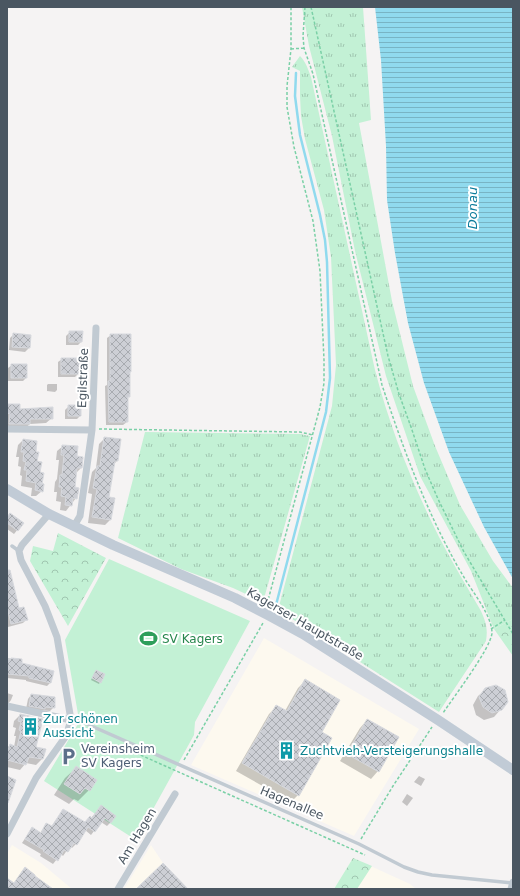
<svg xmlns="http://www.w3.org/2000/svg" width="520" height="896" font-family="'DejaVu Sans',sans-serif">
<defs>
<pattern id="grass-tufts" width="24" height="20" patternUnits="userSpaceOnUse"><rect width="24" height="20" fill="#c3f1d5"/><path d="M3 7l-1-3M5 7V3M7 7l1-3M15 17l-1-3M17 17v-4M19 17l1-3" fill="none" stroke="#a0c6b0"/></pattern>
<pattern id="forest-crowns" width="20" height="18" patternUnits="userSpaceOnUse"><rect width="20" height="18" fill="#c3f1d5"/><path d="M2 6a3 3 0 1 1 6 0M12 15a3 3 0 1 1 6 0" fill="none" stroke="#a0c6b0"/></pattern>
<pattern id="water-rules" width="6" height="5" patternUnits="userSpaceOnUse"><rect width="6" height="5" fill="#90daee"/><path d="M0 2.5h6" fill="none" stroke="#78b4c4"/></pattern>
<pattern id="building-cross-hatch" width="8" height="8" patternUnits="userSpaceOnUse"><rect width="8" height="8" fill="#cdcfd5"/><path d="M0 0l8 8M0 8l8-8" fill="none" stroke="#a8abb0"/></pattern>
</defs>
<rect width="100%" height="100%" fill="#f5f3f3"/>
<path fill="#fdf9ef" d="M264 638 419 729 354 836 191 765Z
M12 845 41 863 72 889H7V854Z
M151 845 163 863 188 889H124Z
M353 858 410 884 416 889H334Z"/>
<path fill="url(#grass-tufts)" d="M302 7H363L371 120 359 123 392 301 413 386 435 446 460 505 493 561 513 588V619L494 629 471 571 420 476 386 376 355 251 332 136 309 46Z
M300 56C306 62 308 69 311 77L375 370C390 428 412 483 439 537 452 562 467 587 481 611 486 622 488 629 486 641L439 712 278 610 332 406 336 365 331 257 324 210 305 139 301 116 300 96V71L292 67Z
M145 432 300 434 310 436 263 602 233 588 181 569 118 538Z"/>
<path fill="url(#forest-crowns)" d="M58 533 106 558 68 626 30 561 33 546 53 551Z
M513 619V656L494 629Z
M353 858 372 866 357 889H334Z"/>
<path fill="#c3f1d5" d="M109 559 250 621 195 722 194 735 136 840 44 781 78 724V714L65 640Z"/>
<path fill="url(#water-rules)" d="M375 7H513V579L484 527 449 452 424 383 408 323 395 253 387 200 386 146 381 60Z"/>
<path fill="#0003" d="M70 332 81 342 78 345H66V336Z
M14 334 30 336 29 348 25 352 9 350 10 338Z
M111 335 130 372 129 373 127 398V422L123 425H106L105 386 107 385V338Z
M62 359 79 373 75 377H58V362Z
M12 365 26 378 23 381H8V368Z
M48 384H57V390L55 392 47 391V385Z
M7 405 19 410 52 418 46 423 30 424 24 429H7Z
M69 406 80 416 77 419H65V410Z
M105 438 117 461 113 465 108 498 110 520 105 525 88 523 92 494 88 493 92 472 96 468 99 444Z
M23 440 35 453 42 491 36 496H31L32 488 21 486 22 476 20 475 21 467 18 466 19 457H16L18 445Z
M63 446 76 457 81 468 76 473 74 488 76 498 66 511 60 510 61 502 56 501 57 492H54L55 482 57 479 59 460H56L57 451Z
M7 517 23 523 14 534 7 529Z
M7 581 19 609 27 619 23 623 8 627Z
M7 658 21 660V664L50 683 47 686 26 681V680L7 678Z
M95 672 100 682 99 684 91 680Z
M305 681 320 732 298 795 291 802 236 771 269 714 276 707 285 711 298 688Z
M486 689 501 709 494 717 484 720 476 715 473 705 478 696Z
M7 693 13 695 11 700 8 704Z
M31 695 54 707 50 711 26 709 28 699Z
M20 715 35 748 44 750 42 759 36 765 26 763 20 770 7 767V748L10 745 14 747 16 736H14L16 728 13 727 14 721Z
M367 720 397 738 378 771 371 779 340 761 360 728Z
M76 768 96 780 89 790 78 801 74 799 69 804 54 795 65 778Z
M419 776 425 779 421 786 414 782Z
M407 794 413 798 407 806 402 802Z
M101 806 111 822 107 826 101 822 91 835 85 830 76 844 72 848 70 846 63 856 61 854 53 864 40 856 41 854 22 843 32 828 40 833 46 825 51 827 63 810 85 823 91 818Z"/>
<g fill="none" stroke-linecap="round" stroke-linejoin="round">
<path stroke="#90daee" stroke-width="2.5" d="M276 605 326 412 330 378 327 262 325 240 320 215 300 135 295 96 296 73"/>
</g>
<path fill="url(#building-cross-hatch)" stroke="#d7d9de" d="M69 331H83L82 342H69Z
M13 333 31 335 30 348 12 347Z
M110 334H131V372H130V397H128V422H109L108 381H110Z
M61 358H80V374H61Z
M11 364H27V378H11Z
M7 404H20V409L53 407V419H30V424H9L10 413 7 414Z
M68 405H81V416H68Z
M104 437 121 439 118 461H115L109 497 115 498 111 520 92 517 97 489 93 488 97 466H100Z
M23 439 37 441 36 452H39L37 461 42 462 40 472 44 473 42 484 40 483 44 484 43 492 35 490 36 483 26 481 27 470H24L26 462 23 461 24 452H21Z
M62 445 78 446 77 456 83 457 82 468H77L75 487 79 488 77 499 73 498 72 506 65 505 66 497 61 496 62 487H59L60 475H62L64 455H61Z
M10 513 24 523 18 531 7 523V517Z
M7 570H10L19 608 24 607 28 620 11 624 7 607Z
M11 658 22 659V663L54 671 51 683 29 678V676L7 674V659H11Z
M96 670 105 674 101 683 92 678Z
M305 679 340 700 322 732 332 738 299 796 242 763 276 705 287 711Z
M496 685 505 690 508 702 502 710 492 713 483 707 479 697 485 688Z
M31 694 55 697V708L45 707V709L29 706Z
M20 714 43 719 36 747 46 749 43 759 29 757 26 765 7 760V753L10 744 17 747 21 731 19 730 21 722 18 721Z
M367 719 399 737 379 772 347 754Z
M76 766 97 780 90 791 85 788 80 794 64 784Z
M7 776 16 780 8 803 7 802Z
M101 805 116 816 111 823 105 818 95 832 88 827 77 845 74 843 68 852 64 850 58 861 43 851 44 850 25 839 32 827 41 833 46 823 52 826 63 809 85 822 90 816 92 818Z
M163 863 188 889H136Z
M25 867 35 875V876L53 889H7V878L14 883Z"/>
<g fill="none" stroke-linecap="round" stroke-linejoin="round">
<path stroke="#7ad0a6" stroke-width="1.5" stroke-dasharray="3 2" stroke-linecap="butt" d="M305 7 303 36 304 48 313 74 382 385C404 451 429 519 465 579 474 594 492 616 492 633 491 648 453 698 443 713
M311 7 388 356 399 394 411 427 425 469 438 499 464 552 513 634
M291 49 304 48
M99 429 300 432 313 435
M267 604 320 407 324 383V360L320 271 313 221 294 147 287 107V86L291 49V7
M491 629 505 620
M127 749 365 855
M184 760 263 623
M361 839 393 786 432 727"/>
<path stroke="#c1cad2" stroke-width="3.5" d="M12 546 19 551
M71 717 359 844 404 867 418 872 432 875 512 883"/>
<path stroke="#c1cad2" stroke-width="7" d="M7 429 92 430
M74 526 80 516 92 430 96 328
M7 706 71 720
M7 834 36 778 66 736 71 720 57 637 45 606 21 560 19 551 22 545 49 514
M118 889 175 794
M511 889 513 882"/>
<path stroke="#c1cbd6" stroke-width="10" d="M7 489 49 514 113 545 235 598 268 615 303 634 438 720 513 770"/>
</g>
<defs>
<symbol id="stadium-bare" viewBox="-9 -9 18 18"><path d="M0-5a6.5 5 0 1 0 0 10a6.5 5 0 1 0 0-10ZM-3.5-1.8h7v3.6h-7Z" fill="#2e9e5b" stroke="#fff" stroke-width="2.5" paint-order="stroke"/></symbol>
<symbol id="building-bare" viewBox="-9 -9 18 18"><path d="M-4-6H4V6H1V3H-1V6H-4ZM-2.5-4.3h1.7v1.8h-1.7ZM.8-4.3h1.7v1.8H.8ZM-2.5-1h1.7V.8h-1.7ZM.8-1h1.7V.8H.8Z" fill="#0f9aa8" stroke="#fff" stroke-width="2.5" paint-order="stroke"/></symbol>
<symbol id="parking-bare" viewBox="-9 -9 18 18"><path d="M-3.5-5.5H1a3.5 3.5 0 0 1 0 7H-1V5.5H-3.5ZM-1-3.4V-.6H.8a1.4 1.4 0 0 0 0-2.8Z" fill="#5c6f8a" stroke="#fff" stroke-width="2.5" paint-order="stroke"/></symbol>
</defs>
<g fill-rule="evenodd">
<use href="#stadium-bare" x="136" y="626" width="25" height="25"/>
<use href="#building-bare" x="18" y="714" width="25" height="25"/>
<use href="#building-bare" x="274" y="738" width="25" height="25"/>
<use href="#parking-bare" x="56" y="744" width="25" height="25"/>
</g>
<g text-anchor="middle" stroke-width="4" stroke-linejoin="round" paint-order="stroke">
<g font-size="12" fill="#4a5661" stroke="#fff">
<text transform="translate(83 378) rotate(-88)" y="4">Egilstraße</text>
<text transform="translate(305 624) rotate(30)" y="4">Kagerser Hauptstraße</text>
<text transform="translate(292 803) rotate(23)" y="4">Hagenallee</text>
<text transform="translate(137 836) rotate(-59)" y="4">Am Hagen</text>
</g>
<g font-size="12" fill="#27864d" stroke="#fff" text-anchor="start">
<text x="162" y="643">SV Kagers</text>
</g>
<g font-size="12" fill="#0d838f" stroke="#fff" text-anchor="start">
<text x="43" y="723">Zur schönen<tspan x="43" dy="14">Aussicht</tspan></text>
<text x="300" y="755">Zuchtvieh-Versteigerungshalle</text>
</g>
<g font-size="12" fill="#4e5e75" stroke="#fff" text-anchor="start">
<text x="81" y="753">Vereinsheim<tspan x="81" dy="14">SV Kagers</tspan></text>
</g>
<g font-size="13" font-style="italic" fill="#0c7c9b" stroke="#fff">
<text transform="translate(472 208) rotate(-90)" y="5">Donau</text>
</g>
</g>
<rect width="520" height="896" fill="none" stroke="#4a5661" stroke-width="16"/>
</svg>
